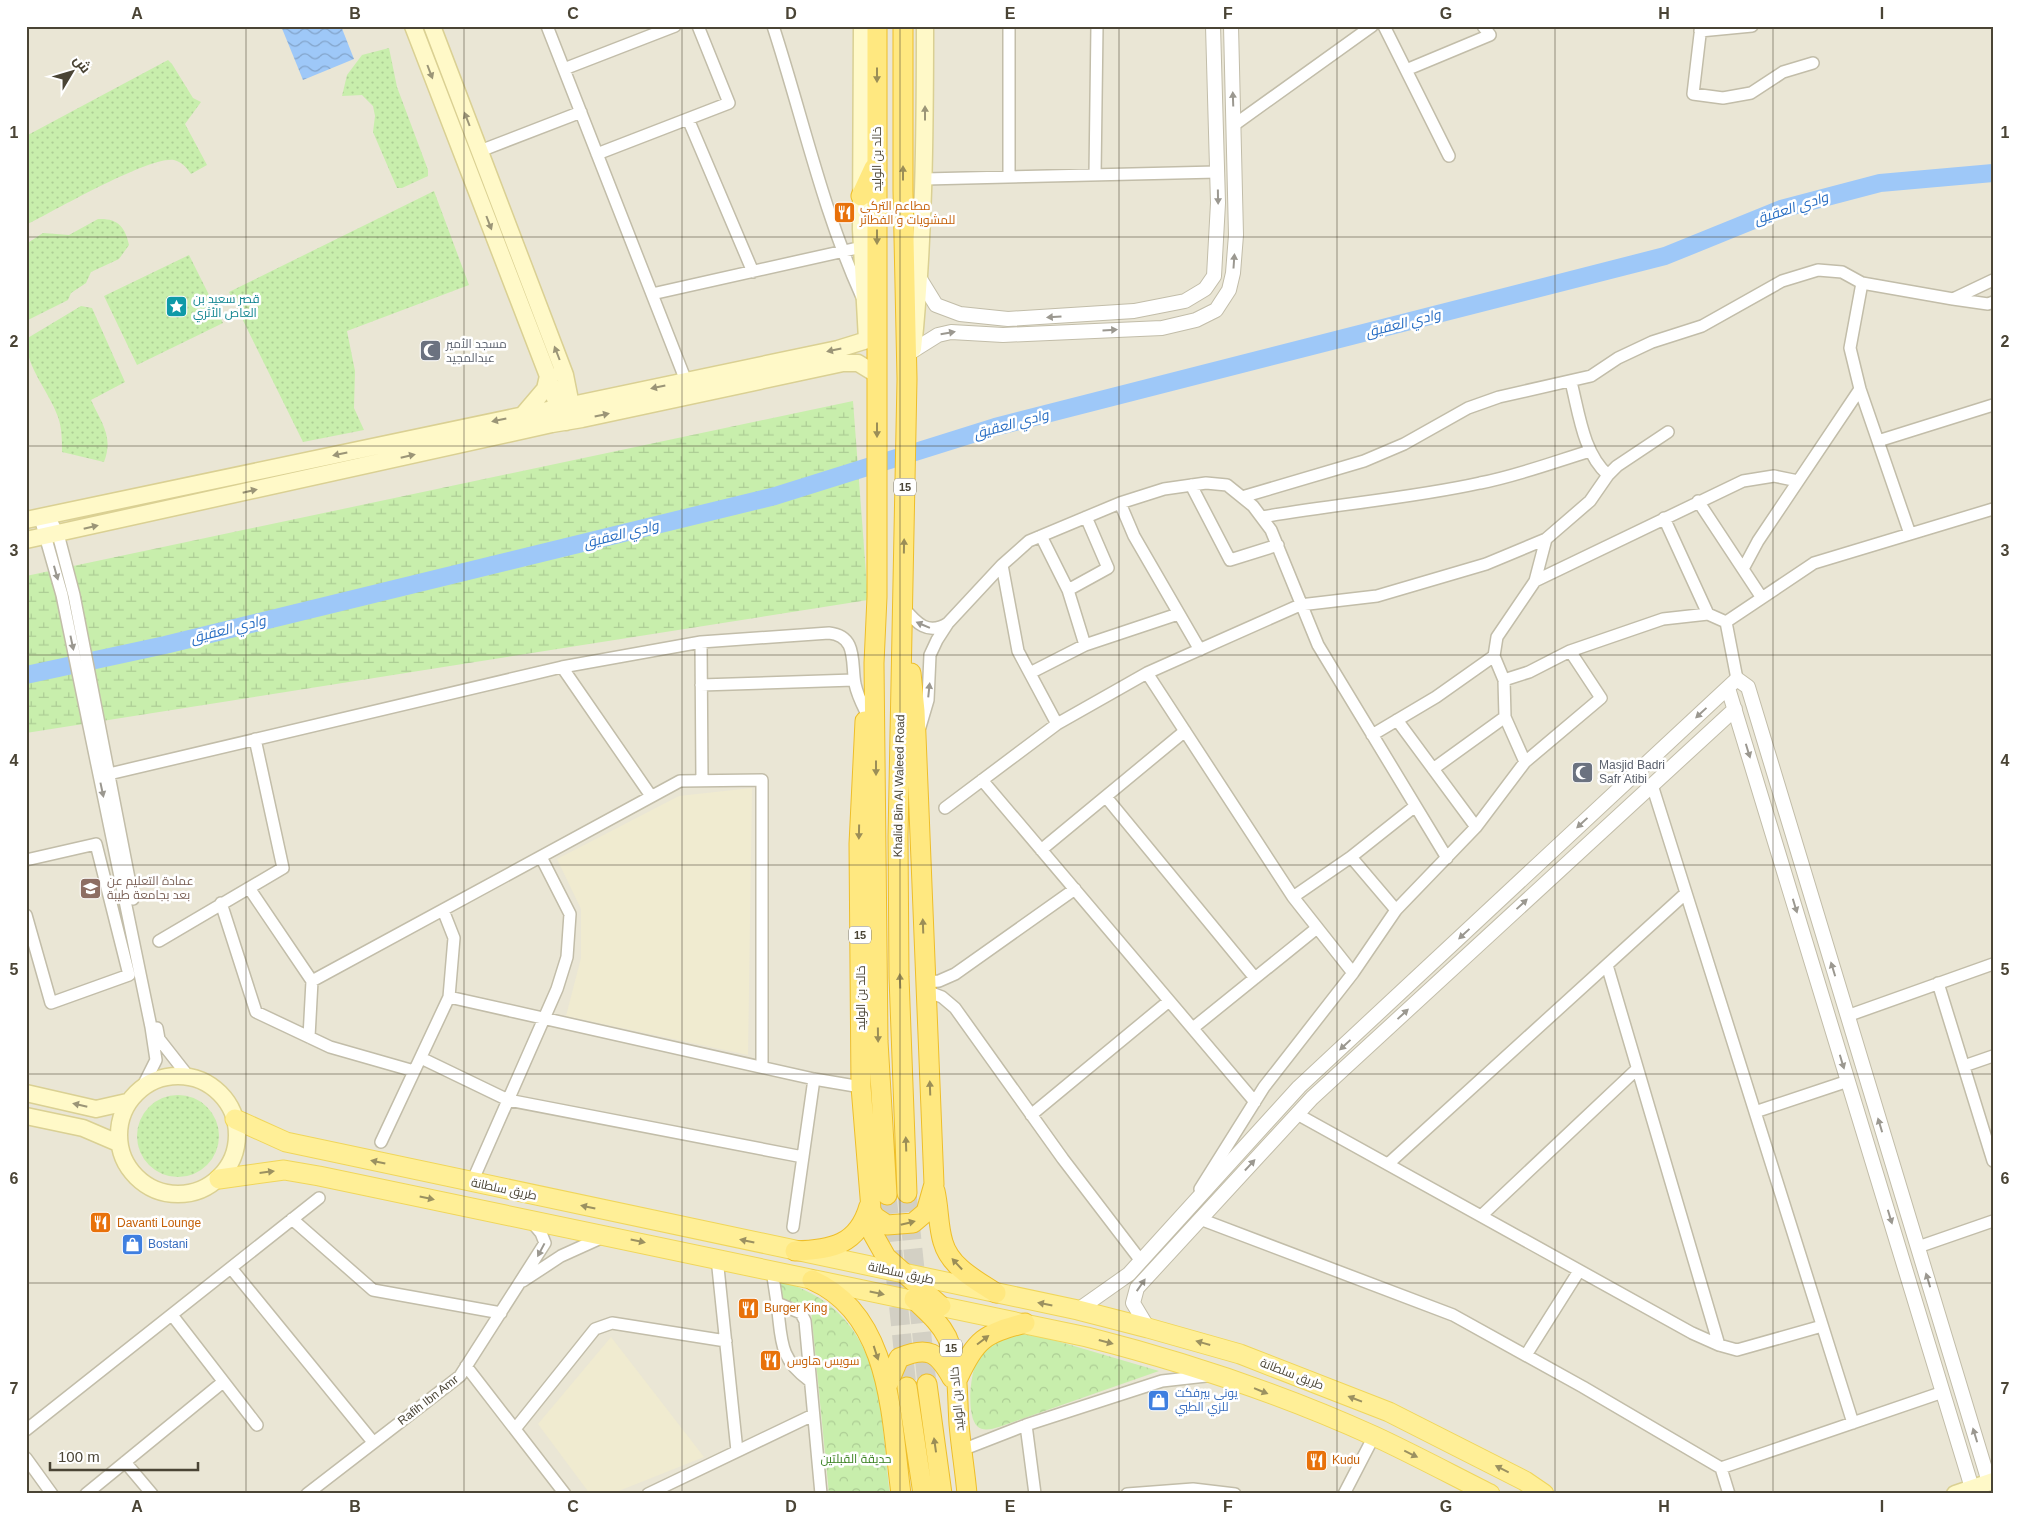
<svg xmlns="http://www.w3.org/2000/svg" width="2019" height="1520" font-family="Helvetica,Cairo,sans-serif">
<defs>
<pattern id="grass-dots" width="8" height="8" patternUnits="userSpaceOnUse" patternTransform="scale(1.25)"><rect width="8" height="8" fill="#c8eeac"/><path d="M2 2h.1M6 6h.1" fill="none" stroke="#adcd95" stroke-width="1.8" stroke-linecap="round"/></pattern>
<pattern id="forest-crowns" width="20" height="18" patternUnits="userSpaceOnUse" patternTransform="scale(1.25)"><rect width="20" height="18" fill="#c8eeac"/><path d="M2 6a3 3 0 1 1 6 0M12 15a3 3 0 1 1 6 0" fill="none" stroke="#adcd95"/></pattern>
<pattern id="wetland-marsh" width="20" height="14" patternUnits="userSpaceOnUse" patternTransform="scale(1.25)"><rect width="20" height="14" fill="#c8eeac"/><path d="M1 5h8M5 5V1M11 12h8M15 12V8" fill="none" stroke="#adcd95"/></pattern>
<pattern id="water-waves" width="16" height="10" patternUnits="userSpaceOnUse" patternTransform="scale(1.25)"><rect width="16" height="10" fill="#9ec8f8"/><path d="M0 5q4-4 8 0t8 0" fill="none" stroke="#83a4ca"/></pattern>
</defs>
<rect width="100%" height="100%" fill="#f5f3e8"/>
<path fill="#eae6d5" d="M26 26H1993V1494H26Z"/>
<path fill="#f0ebd0" d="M752 788 748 1055 566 1016 581 958V909L557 859 679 796Z
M611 1337 704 1457 611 1494H590L538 1424Z"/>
<path fill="url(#grass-dots)" d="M389 48 397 87 428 170V176L402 188H397L373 132 375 116 373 106 362 95 342 96 347 75 362 55Z
M168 60 172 64 193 98 201 102 185 124 207 165 191 174C187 168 182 162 174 160 149 156 54 211 26 225V136Z
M434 191 469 285 347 331 355 371 354 408 364 430 303 442 229 292Z
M98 219C117 218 125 226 129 245L119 259 91 272 86 283 71 293 68 300 26 321V244L43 233 69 235Z
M189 255 223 323 137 365 104 296Z
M81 306 92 308 125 382 91 400C101 422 114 437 104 462L62 452C62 441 62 428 58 417 49 391 26 368 26 339Z
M137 1136a41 41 0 1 1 82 0a41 41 0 1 1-82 0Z"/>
<path fill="url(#forest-crowns)" d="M777 1280C885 1310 879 1402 890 1494H829L811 1310 782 1299Z
M1011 1333 1040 1336 1159 1371 999 1427C992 1429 983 1432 977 1426 965 1414 971 1364 981 1352 988 1343 1002 1338 1011 1333Z"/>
<path fill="url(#wetland-marsh)" d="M853 401 868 600 26 733V576Z"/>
<path fill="url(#water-waves)" d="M281 26H341L354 59 303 80Z"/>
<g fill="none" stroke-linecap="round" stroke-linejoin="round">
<path stroke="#9ec8f8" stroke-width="18" d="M26 675 165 645 775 496 995 427 1665 256 1781 209 1880 183 1993 173"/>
<path stroke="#d3d0c4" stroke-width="19" stroke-dasharray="19 9" stroke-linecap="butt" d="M907 1193 927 1384
M887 1195 907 1387"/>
<defs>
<path id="minor" d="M547 26 686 381
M773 26C803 118 822 209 862 297
M1009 26V177
M1384 26 1449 156
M1701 26 1693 94 1723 98 1751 93 1783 72 1813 63
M1700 31 1752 26
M564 69 675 26
M1406 70 1490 35 1483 26
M688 119 753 272
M1234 125 1372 26
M480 151 581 112
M597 154 729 103 698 26
M1095 175 1097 26
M925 179 1217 172
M1993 280 1953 299 1988 304 1993 302
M1862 283 1850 348 1860 389 1910 534
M652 294 862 247
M1571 382C1579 413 1583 453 1608 475
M1668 432 1617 466 1608 475 1590 501 1546 539 1535 581 1497 637 1494 656 1504 680 1529 672 1570 651 1663 619 1708 614 1726 622
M1878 441 1993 405
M1191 485 1230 560 1278 545
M1242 497 1364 461 1404 444 1468 408 1499 397 1591 376 1618 358 1652 342 1702 326 1782 281 1818 270 1842 272 1862 283 1953 299
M1698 501 1762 598
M1120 503 1134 536 1200 650
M49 516 58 534 74 595 133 899
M1262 517C1334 504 1408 499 1480 483 1517 476 1554 462 1590 451
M40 518 62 595 151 1027 156 1060 143 1086
M1664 518 1708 614
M1041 536 1068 590 1085 645
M1002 565 1018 651 1057 724 1147 673 1300 605 1377 596 1486 564 1546 539
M1743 569 1758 541 1860 389
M1535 581 1743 481 1774 476 1798 481
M1068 590 1108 568 1086 517
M903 607C916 623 928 636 948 623
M701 642 702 780
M562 667 651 796
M1030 673 1085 645 1178 614
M1147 673 1293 897
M1737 679 1726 622 1814 563 1993 509
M1504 680 1505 717 1525 762
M701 685 854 680
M1397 720 1476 827
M920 727 928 700 930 655 937 640 948 623 1002 565 1029 541 1120 503 1164 489 1206 483 1227 485 1253 506 1271 530 1318 645 1447 858
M1372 735 1436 697 1494 656
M1433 769 1505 717
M109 774 562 667 701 642 829 633C858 636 851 663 855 684 857 693 861 702 865 710
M982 780 1255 1102
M1652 785 1853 1423
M1106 797 1255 978
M945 808 1057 724
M1041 850 1185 731
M1351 857 1396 910
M26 860 96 844 129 975 51 1003 26 915
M249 888 312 981 309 1037
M221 903 256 1012 330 1047 414 1071
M159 941 283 868 255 739
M1607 965 1719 1345
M1353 973 1396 910 1476 827 1525 762 1601 698 1570 651
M312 981 680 781 762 780V1067
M926 982 939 981 955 974 1075 889
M1938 983 1993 1161
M926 991 942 997 955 1008 1063 1159 1141 1261
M449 997 814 1079 861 1087
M1847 1016 1993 964
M157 1028 159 1039 188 1076
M1193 1028 1317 928
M421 1058 508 1100 803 1157
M1964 1066 1993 1056
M1755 1112 1848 1081
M1297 1114 1692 1333 1719 1345 1737 1350 1822 1326
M1031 1115 1169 1001
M381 1142 449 997 454 938 443 910
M1388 1164 1686 893
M472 1182 557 989 567 957 570 914 541 857
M1200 1189 1264 1087 1353 973 1293 897 1351 857 1414 807
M1481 1216 1637 1069
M292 1219 373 1290 501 1313
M1200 1219 1453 1315 1583 1387 1721 1468 1729 1494
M793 1227 814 1079
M1918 1247 1993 1221
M717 1258 737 1451
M231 1268 373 1442
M772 1270 777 1303 801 1313 805 1321 821 1494
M523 1281 561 1256 603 1237
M777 1303C782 1340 778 1358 810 1381
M172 1315 257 1425
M1526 1355 1579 1271
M466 1366 565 1494
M1026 1425 1035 1494
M515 1429 595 1329 612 1323 726 1341
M26 1430 319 1198
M962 1450 1026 1425 1162 1381 1206 1376
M26 1458 52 1494
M125 1462 152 1494
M1721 1468 1943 1392
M86 1494 223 1382
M307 1494 460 1376 545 1243 541 1233 531 1221
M648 1494 813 1415
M1127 1494 1193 1489 1235 1494
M1344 1494 1374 1436"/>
<path id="tertiary" d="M920 279 936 305 960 314 1008 319 1134 311 1185 301 1205 289 1214 276 1218 203 1213 26
M906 355 938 335 951 332 1003 335 1162 328 1196 320 1216 310 1229 290 1233 273 1236 235 1231 26
M1728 688 1972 1488
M1078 1310 1129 1274 1299 1087 1737 679 1748 687 1989 1482
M1148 1328 1133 1303 1137 1288 1312 1098 1735 709"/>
<path id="secondary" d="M413 26 548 376 558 408 566 422 571 405 565 375 432 26
M862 26 861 229 867 340
M913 349C924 241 925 134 925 26
M522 416 545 389 548 376H551
M26 520 838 349 867 340 877 329
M26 540 552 424 582 419 843 363H858L876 374
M119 1135a59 59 0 1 1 118 0a59 59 0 1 1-118 0Z
M26 1093 96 1109 127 1102
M26 1116 83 1128 118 1143
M1955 1494 1993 1481"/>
<path id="primary" d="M235 1119 286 1142 1078 1310 1148 1328 1240 1354 1389 1412 1525 1481 1544 1494
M219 1179 284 1170 319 1176 1087 1337C1185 1362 1282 1394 1374 1436 1413 1454 1452 1475 1490 1494"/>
<path id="trunk" d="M877 26V597L874 663 878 1041 887 1195
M903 26V191L907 379 898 836 899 977 907 1193
M861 196 874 168
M865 721 859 844 861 1087 873 1234 886 1257 941 1306
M935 1191C939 1208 938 1226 943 1242 950 1267 976 1280 996 1293
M870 1209 875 1217 887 1225 913 1223 926 1212 934 1184 915 711 911 673
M795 1251C831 1250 858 1245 869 1206
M812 1280C892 1315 891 1419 901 1494
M914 1299C926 1311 939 1321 947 1337 959 1364 957 1395 959 1424 961 1448 965 1471 967 1494
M958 1378C976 1339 984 1334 1025 1323
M927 1384 942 1494
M887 1386 899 1358C929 1345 938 1353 952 1378
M907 1387 923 1494"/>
</defs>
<use href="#minor" stroke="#c2bda9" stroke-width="14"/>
<use href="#tertiary" stroke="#c2bda9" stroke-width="16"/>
<use href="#secondary" stroke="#dad093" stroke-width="19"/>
<use href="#primary" stroke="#f0d65b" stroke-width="21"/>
<use href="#trunk" stroke="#eebe29" stroke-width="21"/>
<use href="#minor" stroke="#fff" stroke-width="11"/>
<use href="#tertiary" stroke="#fff" stroke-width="14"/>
<use href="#secondary" stroke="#fff9c8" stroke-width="16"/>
<use href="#primary" stroke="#ffef97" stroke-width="19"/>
<use href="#trunk" stroke="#ffe880" stroke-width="19"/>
</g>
<defs><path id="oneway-solid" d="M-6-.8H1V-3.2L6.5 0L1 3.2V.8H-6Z" transform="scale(1.25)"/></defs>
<g fill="#9b9577">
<use href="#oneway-solid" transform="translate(430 72) rotate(69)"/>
<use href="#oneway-solid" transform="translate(925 113) rotate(-90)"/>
<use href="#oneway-solid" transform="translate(467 119) rotate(-111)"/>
<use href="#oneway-solid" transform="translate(489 223) rotate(69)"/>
<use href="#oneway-solid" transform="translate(834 350) rotate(168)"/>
<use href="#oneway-solid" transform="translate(557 353) rotate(-111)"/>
<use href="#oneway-solid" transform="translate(658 387) rotate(168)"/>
<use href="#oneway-solid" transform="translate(602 415) rotate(-12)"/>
<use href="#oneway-solid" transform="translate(499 420) rotate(168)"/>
<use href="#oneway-solid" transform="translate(340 454) rotate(168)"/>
<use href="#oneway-solid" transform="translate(408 456) rotate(-13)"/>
<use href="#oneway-solid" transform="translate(250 491) rotate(-13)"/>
<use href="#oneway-solid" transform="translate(91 527) rotate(-13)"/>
<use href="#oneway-solid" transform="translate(80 1105) rotate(-167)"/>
</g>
<g fill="#9b8e57">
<use href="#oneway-solid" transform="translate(877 75) rotate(90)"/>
<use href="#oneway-solid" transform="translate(903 173) rotate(-90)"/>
<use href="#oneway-solid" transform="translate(877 237) rotate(90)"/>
<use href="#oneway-solid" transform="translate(877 430) rotate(90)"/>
<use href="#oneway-solid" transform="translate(904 546) rotate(-89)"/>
<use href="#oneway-solid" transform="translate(876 768) rotate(90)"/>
<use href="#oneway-solid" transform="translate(859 832) rotate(91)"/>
<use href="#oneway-solid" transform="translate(923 926) rotate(-92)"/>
<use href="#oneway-solid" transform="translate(900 981) rotate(-92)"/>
<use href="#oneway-solid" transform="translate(878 1035) rotate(89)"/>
<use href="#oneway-solid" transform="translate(930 1088) rotate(-92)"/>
<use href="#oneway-solid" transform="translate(906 1144) rotate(-92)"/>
<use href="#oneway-solid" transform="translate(908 1223) rotate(-14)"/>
<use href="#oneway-solid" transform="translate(957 1264) rotate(-133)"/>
<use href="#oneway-solid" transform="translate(983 1340) rotate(-37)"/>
<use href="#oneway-solid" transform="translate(876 1353) rotate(72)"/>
<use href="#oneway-solid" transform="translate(935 1445) rotate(-98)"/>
</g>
<g fill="#9b9890">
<use href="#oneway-solid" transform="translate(1233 99) rotate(-92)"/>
<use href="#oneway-solid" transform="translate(1218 197) rotate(89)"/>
<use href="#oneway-solid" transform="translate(1234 261) rotate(-86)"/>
<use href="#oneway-solid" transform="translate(1054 317) rotate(176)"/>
<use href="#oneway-solid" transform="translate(1110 330) rotate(-3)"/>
<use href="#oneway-solid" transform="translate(948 333) rotate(-10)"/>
<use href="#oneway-solid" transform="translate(56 573) rotate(74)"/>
<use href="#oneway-solid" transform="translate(923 625) rotate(-157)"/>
<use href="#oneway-solid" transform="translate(72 643) rotate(78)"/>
<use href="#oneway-solid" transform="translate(929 690) rotate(-84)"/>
<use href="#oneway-solid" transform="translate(1701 713) rotate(137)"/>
<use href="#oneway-solid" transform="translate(1748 751) rotate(73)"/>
<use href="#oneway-solid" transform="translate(102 790) rotate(78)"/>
<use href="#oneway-solid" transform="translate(1582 823) rotate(137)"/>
<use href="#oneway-solid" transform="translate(1522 904) rotate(-43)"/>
<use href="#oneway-solid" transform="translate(1795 906) rotate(73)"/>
<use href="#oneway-solid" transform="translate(1464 934) rotate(137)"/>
<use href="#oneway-solid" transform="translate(1833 969) rotate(-107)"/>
<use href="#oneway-solid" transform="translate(1403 1014) rotate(-43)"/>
<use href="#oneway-solid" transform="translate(1345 1045) rotate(137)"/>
<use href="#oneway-solid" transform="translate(1842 1062) rotate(73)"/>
<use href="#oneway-solid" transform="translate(1880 1125) rotate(-107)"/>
<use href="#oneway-solid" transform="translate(1250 1165) rotate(-47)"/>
<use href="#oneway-solid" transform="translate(1890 1217) rotate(73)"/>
<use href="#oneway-solid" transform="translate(541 1250) rotate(118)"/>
<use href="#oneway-solid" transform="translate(1928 1280) rotate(-107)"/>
<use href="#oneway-solid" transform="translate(1141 1285) rotate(-55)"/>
<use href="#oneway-solid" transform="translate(1975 1435) rotate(-107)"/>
</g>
<g fill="#9b9161">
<use href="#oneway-solid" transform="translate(378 1162) rotate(-168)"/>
<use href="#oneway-solid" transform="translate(267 1172) rotate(-7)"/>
<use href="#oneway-solid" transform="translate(427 1198) rotate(12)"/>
<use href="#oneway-solid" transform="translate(588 1207) rotate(-168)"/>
<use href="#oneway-solid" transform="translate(638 1241) rotate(12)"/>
<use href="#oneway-solid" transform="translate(747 1241) rotate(-168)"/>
<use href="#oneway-solid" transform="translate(877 1293) rotate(12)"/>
<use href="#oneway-solid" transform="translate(1045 1304) rotate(-169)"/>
<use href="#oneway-solid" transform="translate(1106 1342) rotate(15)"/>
<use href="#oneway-solid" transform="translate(1203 1343) rotate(-164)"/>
<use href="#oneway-solid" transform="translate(1261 1391) rotate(22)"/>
<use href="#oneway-solid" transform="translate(1355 1399) rotate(-159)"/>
<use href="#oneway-solid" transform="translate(1411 1454) rotate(26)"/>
<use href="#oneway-solid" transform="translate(1502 1469) rotate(-153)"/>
</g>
<path fill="none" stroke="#4a4435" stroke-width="1" stroke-opacity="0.55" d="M246 26V1494M464 26V1494M682 26V1494M900 26V1494M1119 26V1494M1337 26V1494M1555 26V1494M1773 26V1494M26 237H1993M26 446H1993M26 655H1993M26 865H1993M26 1074H1993M26 1283H1993"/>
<defs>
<symbol id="restaurant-square" viewBox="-11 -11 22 22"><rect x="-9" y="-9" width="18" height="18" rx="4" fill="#e8710a" stroke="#fff"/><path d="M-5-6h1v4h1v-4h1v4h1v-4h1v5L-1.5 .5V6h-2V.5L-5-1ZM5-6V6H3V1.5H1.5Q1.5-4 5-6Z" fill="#fff"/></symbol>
<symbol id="sight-square" viewBox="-11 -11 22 22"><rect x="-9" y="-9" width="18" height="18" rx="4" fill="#0f9aa8" stroke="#fff"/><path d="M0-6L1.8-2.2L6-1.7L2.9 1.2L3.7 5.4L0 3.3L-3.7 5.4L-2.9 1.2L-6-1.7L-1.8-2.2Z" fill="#fff"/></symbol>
<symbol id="mosque-square" viewBox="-11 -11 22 22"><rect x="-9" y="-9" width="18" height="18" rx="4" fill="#6b7280" stroke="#fff"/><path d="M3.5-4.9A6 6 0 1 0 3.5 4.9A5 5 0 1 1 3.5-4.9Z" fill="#fff"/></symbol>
<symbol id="university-square" viewBox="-11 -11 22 22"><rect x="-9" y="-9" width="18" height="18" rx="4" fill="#8d6e63" stroke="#fff"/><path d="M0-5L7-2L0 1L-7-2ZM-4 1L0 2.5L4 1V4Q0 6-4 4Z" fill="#fff"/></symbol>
<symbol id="shop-square" viewBox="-11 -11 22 22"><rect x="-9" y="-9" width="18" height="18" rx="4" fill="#3f7fe0" stroke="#fff"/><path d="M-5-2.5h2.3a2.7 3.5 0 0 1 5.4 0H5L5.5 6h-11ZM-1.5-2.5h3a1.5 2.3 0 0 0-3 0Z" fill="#fff"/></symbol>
</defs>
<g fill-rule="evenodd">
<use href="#restaurant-square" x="832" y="200" width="25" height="25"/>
<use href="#sight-square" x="164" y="294" width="25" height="25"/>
<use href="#mosque-square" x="418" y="338" width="25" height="25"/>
<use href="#mosque-square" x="1570" y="760" width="25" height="25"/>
<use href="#university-square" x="78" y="876" width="25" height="25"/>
<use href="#restaurant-square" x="88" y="1210" width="25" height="25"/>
<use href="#shop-square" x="120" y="1232" width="25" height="25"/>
<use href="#restaurant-square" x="736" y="1296" width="25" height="25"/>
<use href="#restaurant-square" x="758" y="1348" width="25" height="25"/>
<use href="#shop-square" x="1146" y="1388" width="25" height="25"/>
<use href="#restaurant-square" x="1304" y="1448" width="25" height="25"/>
</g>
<g text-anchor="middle" stroke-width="5" stroke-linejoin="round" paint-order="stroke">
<g fill="#fff" stroke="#807c72" stroke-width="1">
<rect x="894" y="478.5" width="22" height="17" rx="4"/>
<rect x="849" y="926.5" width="22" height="17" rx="4"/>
<rect x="940" y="1339.5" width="22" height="17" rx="4"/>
</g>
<g font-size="11" font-weight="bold" fill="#4a4435">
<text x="905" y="491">15</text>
<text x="860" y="939">15</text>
<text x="951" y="1352">15</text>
</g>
<g font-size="12" fill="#4a4435" stroke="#fff">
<text transform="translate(877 159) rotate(-90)" y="4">خالد بن الوليد</text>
<text transform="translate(899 786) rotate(-89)" y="4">Khalid Bin Al Waleed Road</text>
<text transform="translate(861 998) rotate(-90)" y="4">خالد بن الوليد</text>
<text transform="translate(504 1189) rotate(12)" y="4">طريق سلطانة</text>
<text transform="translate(901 1273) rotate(12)" y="4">طريق سلطانة</text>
<text transform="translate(1292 1374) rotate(21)" y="4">طريق سلطانة</text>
<text transform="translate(957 1399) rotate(-95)" y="4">خالد بن الوليد</text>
<text transform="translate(428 1400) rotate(-38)" y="4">Rafih Ibn Amr</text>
</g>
<g font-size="12" fill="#c56008" stroke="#fff" text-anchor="start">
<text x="860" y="210">مطاعم التركي<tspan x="860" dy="14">للمشويات و الفطائر</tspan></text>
<text x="117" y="1227">Davanti Lounge</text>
<text x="764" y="1312">Burger King</text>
<text x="787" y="1365">سويس هاوس</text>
<text x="1332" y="1464">Kudu</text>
</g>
<g font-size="12" fill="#0d838f" stroke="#fff" text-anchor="start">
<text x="193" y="303">قصر سعيد بن<tspan x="193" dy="14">العاص الأثري</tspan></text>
</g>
<g font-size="12" fill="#5b616d" stroke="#fff" text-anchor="start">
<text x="446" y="348">مسجد الأمير<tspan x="446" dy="14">عبدالمجيد</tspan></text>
<text x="1599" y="769">Masjid Badri<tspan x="1599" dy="14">Safr Atibi</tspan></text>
</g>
<g font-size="12" fill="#785e54" stroke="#fff" text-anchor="start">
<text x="107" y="885">عمادة التعليم عن<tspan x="107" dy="14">بعد بجامعة طيبة</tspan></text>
</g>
<g font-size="12" fill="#366cbe" stroke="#fff" text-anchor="start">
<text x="148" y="1248">Bostani</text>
<text x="1175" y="1397">يوني بيرفكت<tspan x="1175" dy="14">للزي الطبي</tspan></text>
</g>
<g font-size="12" fill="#3a8222" stroke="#fff">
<text x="856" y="1463">حدیقة القبلتین</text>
</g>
<g font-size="14" font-style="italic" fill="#226ac2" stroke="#fff">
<text transform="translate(1791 208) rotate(-18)" y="5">وادي العقيق</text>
<text transform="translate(1403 323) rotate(-14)" y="5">وادي العقيق</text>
<text transform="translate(1011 424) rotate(-15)" y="5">وادي العقيق</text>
<text transform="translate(621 534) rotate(-14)" y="5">وادي العقيق</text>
<text transform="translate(228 629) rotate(-14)" y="5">وادي العقيق</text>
</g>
</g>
<rect width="2019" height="1520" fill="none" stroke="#ffffff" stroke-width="55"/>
<g transform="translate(72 72) rotate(52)" stroke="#ffffff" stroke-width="4" paint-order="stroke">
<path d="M0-4L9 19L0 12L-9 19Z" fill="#4a4435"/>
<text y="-8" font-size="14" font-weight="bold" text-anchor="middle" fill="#4a4435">ش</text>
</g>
<path d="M50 1462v8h148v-8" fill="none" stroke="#4a4435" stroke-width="2.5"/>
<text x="58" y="1462" font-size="15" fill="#4a4435" stroke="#ffffff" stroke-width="4" paint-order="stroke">100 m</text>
<rect x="28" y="28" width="1964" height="1464" fill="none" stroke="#4a4435" stroke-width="2"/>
<g font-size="16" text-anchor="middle" font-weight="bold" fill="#4a4435">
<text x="137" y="19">A</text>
<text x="355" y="19">B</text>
<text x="573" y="19">C</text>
<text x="791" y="19">D</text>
<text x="1010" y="19">E</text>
<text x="1228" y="19">F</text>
<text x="1446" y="19">G</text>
<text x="1664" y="19">H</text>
<text x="1882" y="19">I</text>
<text x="14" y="138">1</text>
<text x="2005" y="138">1</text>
<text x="14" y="347">2</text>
<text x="2005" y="347">2</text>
<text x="14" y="556">3</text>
<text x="2005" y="556">3</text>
<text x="14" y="766">4</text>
<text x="2005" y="766">4</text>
<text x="14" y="975">5</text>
<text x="2005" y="975">5</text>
<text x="14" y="1184">6</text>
<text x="2005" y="1184">6</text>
<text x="14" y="1394">7</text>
<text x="2005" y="1394">7</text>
<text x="137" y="1512">A</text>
<text x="355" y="1512">B</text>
<text x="573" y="1512">C</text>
<text x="791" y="1512">D</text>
<text x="1010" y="1512">E</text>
<text x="1228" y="1512">F</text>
<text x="1446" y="1512">G</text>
<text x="1664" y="1512">H</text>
<text x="1882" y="1512">I</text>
</g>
</svg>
